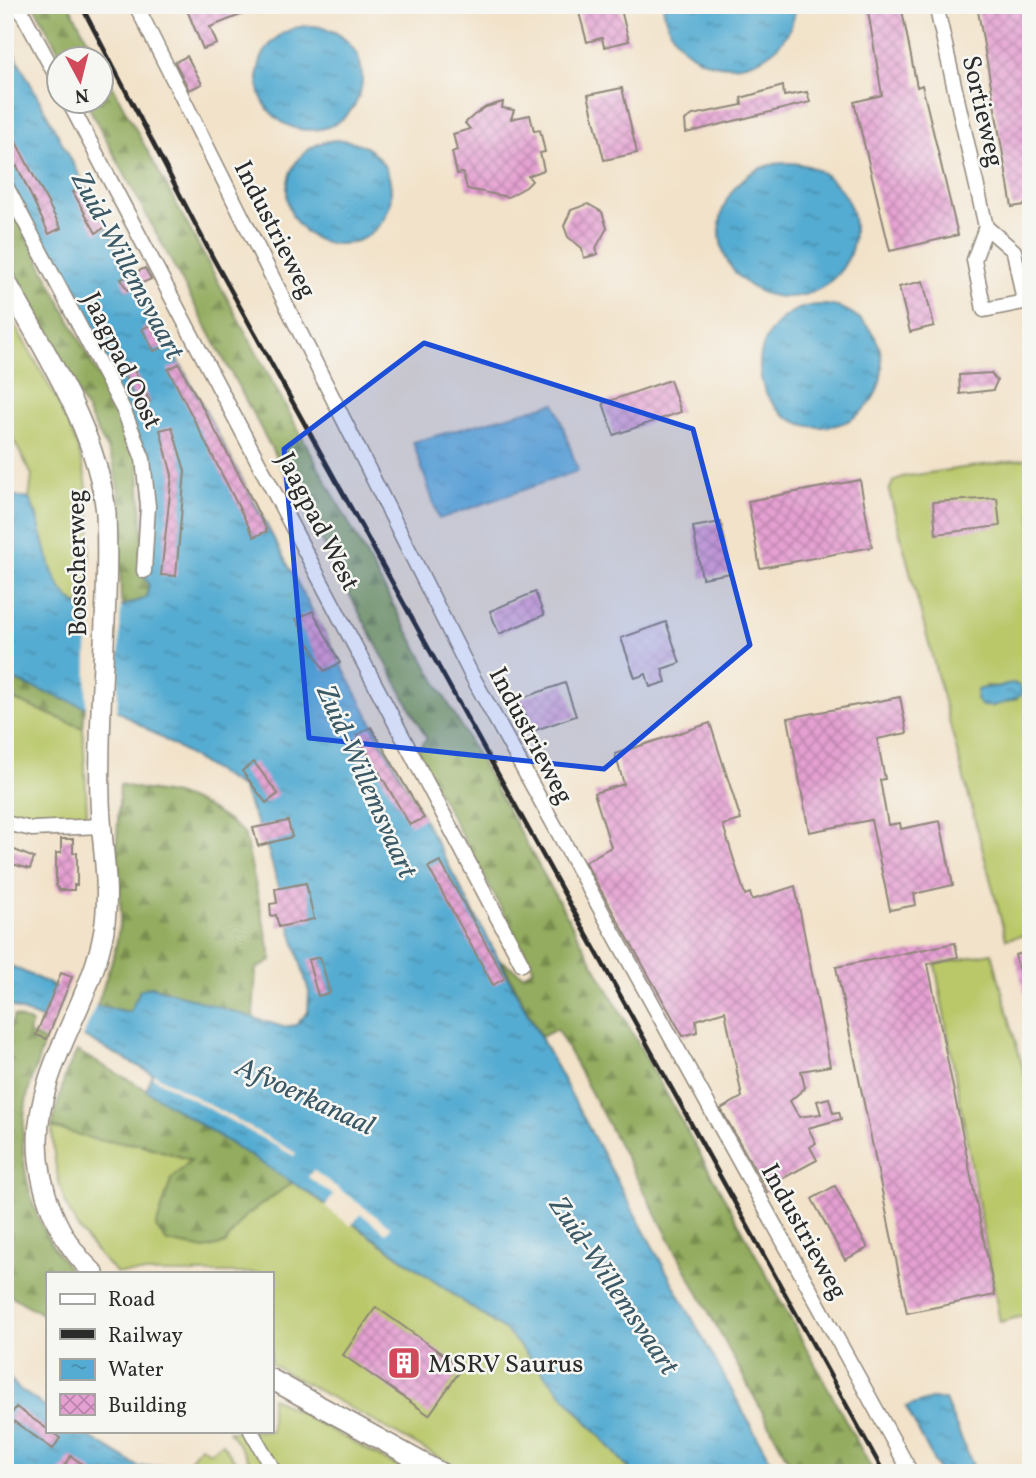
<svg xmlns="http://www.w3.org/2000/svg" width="1036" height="1478" font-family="Vollkorn,serif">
<defs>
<pattern id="forest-firs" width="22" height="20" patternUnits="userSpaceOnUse" patternTransform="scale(1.75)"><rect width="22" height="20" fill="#93ac5e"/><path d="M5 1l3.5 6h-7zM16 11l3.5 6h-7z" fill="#788c4e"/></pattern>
<pattern id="water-ripples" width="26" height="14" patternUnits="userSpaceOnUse" patternTransform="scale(1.75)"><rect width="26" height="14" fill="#55acd2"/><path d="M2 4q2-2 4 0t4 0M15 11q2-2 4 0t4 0" fill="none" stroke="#478cab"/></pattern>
<pattern id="building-cross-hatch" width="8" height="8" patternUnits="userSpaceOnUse" patternTransform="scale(1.75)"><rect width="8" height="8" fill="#e5a0d2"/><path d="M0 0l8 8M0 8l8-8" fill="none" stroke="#ba83ab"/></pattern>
</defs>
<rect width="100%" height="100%" fill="#f6f6f2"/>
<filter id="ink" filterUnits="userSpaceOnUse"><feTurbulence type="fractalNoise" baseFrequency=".0143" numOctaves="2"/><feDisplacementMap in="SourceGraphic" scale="14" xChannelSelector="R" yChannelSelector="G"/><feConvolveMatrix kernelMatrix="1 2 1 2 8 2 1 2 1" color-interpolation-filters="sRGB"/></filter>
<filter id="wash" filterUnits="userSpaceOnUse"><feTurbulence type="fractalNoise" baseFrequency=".00686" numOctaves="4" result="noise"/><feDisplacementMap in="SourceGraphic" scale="28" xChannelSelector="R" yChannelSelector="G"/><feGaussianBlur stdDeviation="1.57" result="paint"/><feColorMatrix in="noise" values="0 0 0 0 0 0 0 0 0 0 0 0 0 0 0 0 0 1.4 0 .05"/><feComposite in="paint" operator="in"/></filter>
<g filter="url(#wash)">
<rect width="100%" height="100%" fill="#f2e2c9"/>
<path fill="#bac86a" stroke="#727a4a" stroke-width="2" fill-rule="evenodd" d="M5 308C35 363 78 423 87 487 93 525 89 566 87 604H75L54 582 36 512 29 499 32 475 5 424Z
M1031 458V934L1006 939 889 491 893 482 902 477ZM986 686 1004 687 1016 699 999 702 992 707Z
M5 696 83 728 87 812C63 828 31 823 5 814Z
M992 953 1031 1100V1314L1000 1322 935 964Z
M52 1127 97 1140 139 1144 191 1160 225 1244 242 1218 293 1182 508 1333 633 1473H467L271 1364V1273H117C70 1231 54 1189 52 1127Z
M271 1397 409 1473H258L229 1431H271Z
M222 1443 244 1473H190L184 1469 200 1446 210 1452Z"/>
<path fill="url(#forest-firs)" stroke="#5f6c44" stroke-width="2" d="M34 5H69L98 59H63Z
M102 67 392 603 744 1233 874 1473H795L557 1029 541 1037 502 961 523 975 534 969 416 751 427 739 86 102H102Z
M5 194 138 453 145 576 149 585 146 598 121 607 119 493 113 461 5 253Z
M5 677 85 707 83 728 5 696Z
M120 784C141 791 165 791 186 798 207 806 227 819 244 833L272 960 256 969 253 1018 151 986 130 1012 97 1006 115 951 121 915 117 841Z
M14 1016 32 1023 28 1033 44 1041C39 1061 29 1083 26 1103 16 1164 31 1226 73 1273H47V1317L5 1292V1040Z
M77 1051 147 1090 293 1182 243 1218 225 1244 205 1249 167 1242 156 1228 171 1179 191 1160 139 1144 97 1140 52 1127 65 1076Z"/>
<path fill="url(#water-ripples)" stroke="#406c7e" stroke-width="2" d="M663 5H796C787 86 673 86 663 5Z
M258 78a52 52 0 1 1 104 0a52 52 0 1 1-104 0Z
M5 36 636 1216 777 1473H633L508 1333 320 1200 146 1090 153 1074 84 1037 5 1004V963L97 1006 130 1012 140 990 151 986 283 1027 296 1025 308 1012 309 992 268 850 242 788 118 711 85 707 5 677V494L29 499C48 534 43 578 75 604L121 607 146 598 149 585 145 577 147 461 5 176Z
M287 192a52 52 0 1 1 104 0a52 52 0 1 1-104 0Z
M720 230a67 67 0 1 1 134 0a67 67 0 1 1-134 0Z
M760 366a61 61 0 1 1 122 0a61 61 0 1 1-122 0Z
M555 403 578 471 439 519 413 442Z
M1013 683 1020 686 1022 694C1014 702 993 707 982 706L976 700 977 690C989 685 1000 689 1013 683Z
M5 1373 18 1388 47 1408V1431H80L139 1467 173 1465 190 1473H5Z
M931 1399 945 1400 976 1473H940L906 1407Z"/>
<path fill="#f2e2c9" d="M88 601 121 603 117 714 86 711Z
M67 990 97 1002 82 1040 52 1027Z
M154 1074 296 1153 294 1156 152 1077Z
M313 1170 391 1227 386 1233 361 1214 351 1226 325 1207 333 1195 308 1177Z"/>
<g id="blocks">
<path fill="url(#building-cross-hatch)" d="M185 5H263V6L210 27 217 44 203 49Z
M577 5H616L617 11 621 10 629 41 604 47 602 38 587 42Z
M867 5H901L917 87 922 85 958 235 890 251 854 102 882 95Z
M977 5H1026L1031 30V204L1012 207Z
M187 56 202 84 189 90 175 62Z
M783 86 784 96 807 92 810 102 686 133 685 120 693 115 742 105 741 98Z
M622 88 637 153 604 160 588 95Z
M503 102 502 108 514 110 511 119 530 115 534 131 540 130 545 152 540 153 544 170 528 176 532 181 526 187 508 197 467 189 463 173 457 174 452 152 457 150 453 134 470 129 465 123 474 115 486 107Z
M5 121 61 228 49 234 17 166 11 170 5 160Z
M86 188 107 226 96 233 73 192Z
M588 204 602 212 607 228 596 248 598 254 584 258 582 248 568 237 564 226 571 210Z
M145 268 151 279 127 290 121 279Z
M923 281 934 326 910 332 899 287Z
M156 322 167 346 154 351 142 329Z
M179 364 245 486 267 531 254 537 168 369Z
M132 366 150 402 139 408 122 371Z
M991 373 997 381 993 390 960 394 959 375Z
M670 380 681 412 614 435 603 403Z
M172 427 185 471 176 576 161 575 172 475 160 430Z
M860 480 872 547 760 568 748 501Z
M997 498 1000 526 936 534 933 502Z
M721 522 731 573 702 578 693 527Z
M535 592 544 615 499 634 490 611Z
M313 611 340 663 324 671 296 619Z
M666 622 680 663 662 669 666 682 650 687 646 674 635 678 621 638Z
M565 683 576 716 530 732 519 699Z
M900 697 907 733 877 739 885 779 880 780 888 825 900 823 901 829 940 821 953 885 914 894 916 905 890 910 871 820 809 832 788 718Z
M710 723 741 820 723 825 745 895 750 893 752 900 795 886 830 1066 801 1071 805 1088 790 1101 799 1117 821 1114 817 1101 829 1098 833 1113 839 1112 841 1119 808 1128 816 1143 810 1147 817 1160 776 1182 779 1187 768 1193 721 1109 742 1097 725 1011 696 1020 697 1032 683 1036 585 862 611 847 594 793 624 784 615 754Z
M371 727 424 818 410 825 357 735Z
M254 762 278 794 266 803 242 771Z
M288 821 292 837 258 846 253 828Z
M61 839H73V853H77V885H74V890H59L56 885V853H61Z
M5 846 34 858 30 869 5 862Z
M440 861 505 978 493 985 428 867Z
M306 883 314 919 279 927 276 915 271 916 270 904 277 903 275 889Z
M955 943 958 957 928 964 995 1295 907 1313 836 967Z
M1031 951V998L1026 999 1015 955Z
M320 957 330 993 318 996 308 960Z
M61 973 72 977 47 1039 36 1035Z
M835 1186 868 1248 845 1260 812 1199Z
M376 1307 462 1368 429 1415 343 1355Z
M16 1407 60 1438 53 1449 9 1418Z
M71 1456 95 1473H59Z"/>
</g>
</g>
<g filter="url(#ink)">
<use href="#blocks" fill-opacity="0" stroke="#8e867a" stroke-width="2"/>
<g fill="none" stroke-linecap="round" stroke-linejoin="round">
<defs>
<path id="street" d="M18 5 60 83
M136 5 471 674 911 1473
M936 5 986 227
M69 102 522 964
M5 184 124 411 143 459 148 506 144 571
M986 227 1014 251 1024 302 984 310 974 260Z
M5 823 32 829 102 826
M251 1431 275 1473"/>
<path id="secondary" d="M5 279C45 353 97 429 106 513 110 608 97 704 100 799 101 843 111 886 104 930 92 1003 38 1065 38 1141 38 1189 58 1240 94 1273
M271 1379 441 1473"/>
</defs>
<use href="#street" stroke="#8e867a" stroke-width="17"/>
<use href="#secondary" stroke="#8e867a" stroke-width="22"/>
<use href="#street" stroke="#fff" stroke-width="14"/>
<use href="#secondary" stroke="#fff" stroke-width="19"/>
<path stroke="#2b2b2b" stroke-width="4.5" d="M81 5 213 258 884 1473"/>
</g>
</g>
<path fill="#1d4ed8" fill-opacity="0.2" stroke="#1d4ed8" stroke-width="5" stroke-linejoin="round" d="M424 343 693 429 750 645 604 769 309 738 284 449Z"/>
<defs>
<symbol id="building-square" viewBox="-11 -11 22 22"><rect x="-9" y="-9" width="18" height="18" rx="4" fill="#d1495b" stroke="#f6f6f2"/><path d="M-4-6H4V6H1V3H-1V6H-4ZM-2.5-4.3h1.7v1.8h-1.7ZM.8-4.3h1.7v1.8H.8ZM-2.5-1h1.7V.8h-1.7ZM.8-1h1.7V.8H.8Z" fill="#fff"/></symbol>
</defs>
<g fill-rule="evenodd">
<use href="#building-square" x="385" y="1344" width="38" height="38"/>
</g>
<g text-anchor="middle" stroke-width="5" stroke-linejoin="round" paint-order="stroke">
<g font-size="26" fill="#2b2b2b" stroke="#f6f6f2">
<text transform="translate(984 111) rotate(77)" y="9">Sortieweg</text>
<text transform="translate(276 229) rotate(63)" y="9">Industrieweg</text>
<text transform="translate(123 360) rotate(64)" y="9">Jaagpad Oost</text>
<text transform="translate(319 521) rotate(63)" y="9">Jaagpad West</text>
<text transform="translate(76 563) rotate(-91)" y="9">Bosscherweg</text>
<text transform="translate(532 735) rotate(62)" y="9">Industrieweg</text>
<text transform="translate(805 1231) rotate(61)" y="9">Industrieweg</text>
</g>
<g font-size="26" fill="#2b2b2b" stroke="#f6f6f2" text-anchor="start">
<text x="428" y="1372">MSRV Saurus</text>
</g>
<g font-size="28" font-style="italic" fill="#3a5865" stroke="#f6f6f2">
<text transform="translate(129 265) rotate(62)" y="10">Zuid-Willemsvaart</text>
<text transform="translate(368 781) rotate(66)" y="10">Zuid-Willemsvaart</text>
<text transform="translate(306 1095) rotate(25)" y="10">Afvoerkanaal</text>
<text transform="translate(615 1285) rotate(56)" y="10">Zuid-Willemsvaart</text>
</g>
</g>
<rect width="1036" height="1478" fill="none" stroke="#f6f6f2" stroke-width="28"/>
<rect x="46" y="1272" width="228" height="161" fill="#f6f6f2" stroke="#a5a5a2" stroke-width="2"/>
<rect x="60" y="1294" width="35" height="10" fill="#ffffff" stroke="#a5a5a2" stroke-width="2"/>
<text x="108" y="1306" font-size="21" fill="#2b2b2b">Road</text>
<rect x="60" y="1329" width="35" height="10" fill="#2b2b2b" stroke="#a5a5a2" stroke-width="2"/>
<text x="108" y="1342" font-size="21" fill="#2b2b2b">Railway</text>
<rect x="60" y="1359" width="35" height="21" fill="url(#water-ripples)" stroke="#a5a5a2" stroke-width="2"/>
<text x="108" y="1376" font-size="21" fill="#2b2b2b">Water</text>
<rect x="60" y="1394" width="35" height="21" fill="url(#building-cross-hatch)" stroke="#a5a5a2" stroke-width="2"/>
<text x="108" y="1412" font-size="21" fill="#2b2b2b">Building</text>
<g transform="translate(80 80) rotate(173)"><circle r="33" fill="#f6f6f2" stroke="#a5a5a2" stroke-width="2"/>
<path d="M0-5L12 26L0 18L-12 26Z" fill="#d1495b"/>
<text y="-10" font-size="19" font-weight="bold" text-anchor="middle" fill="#2b2b2b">N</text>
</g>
</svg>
